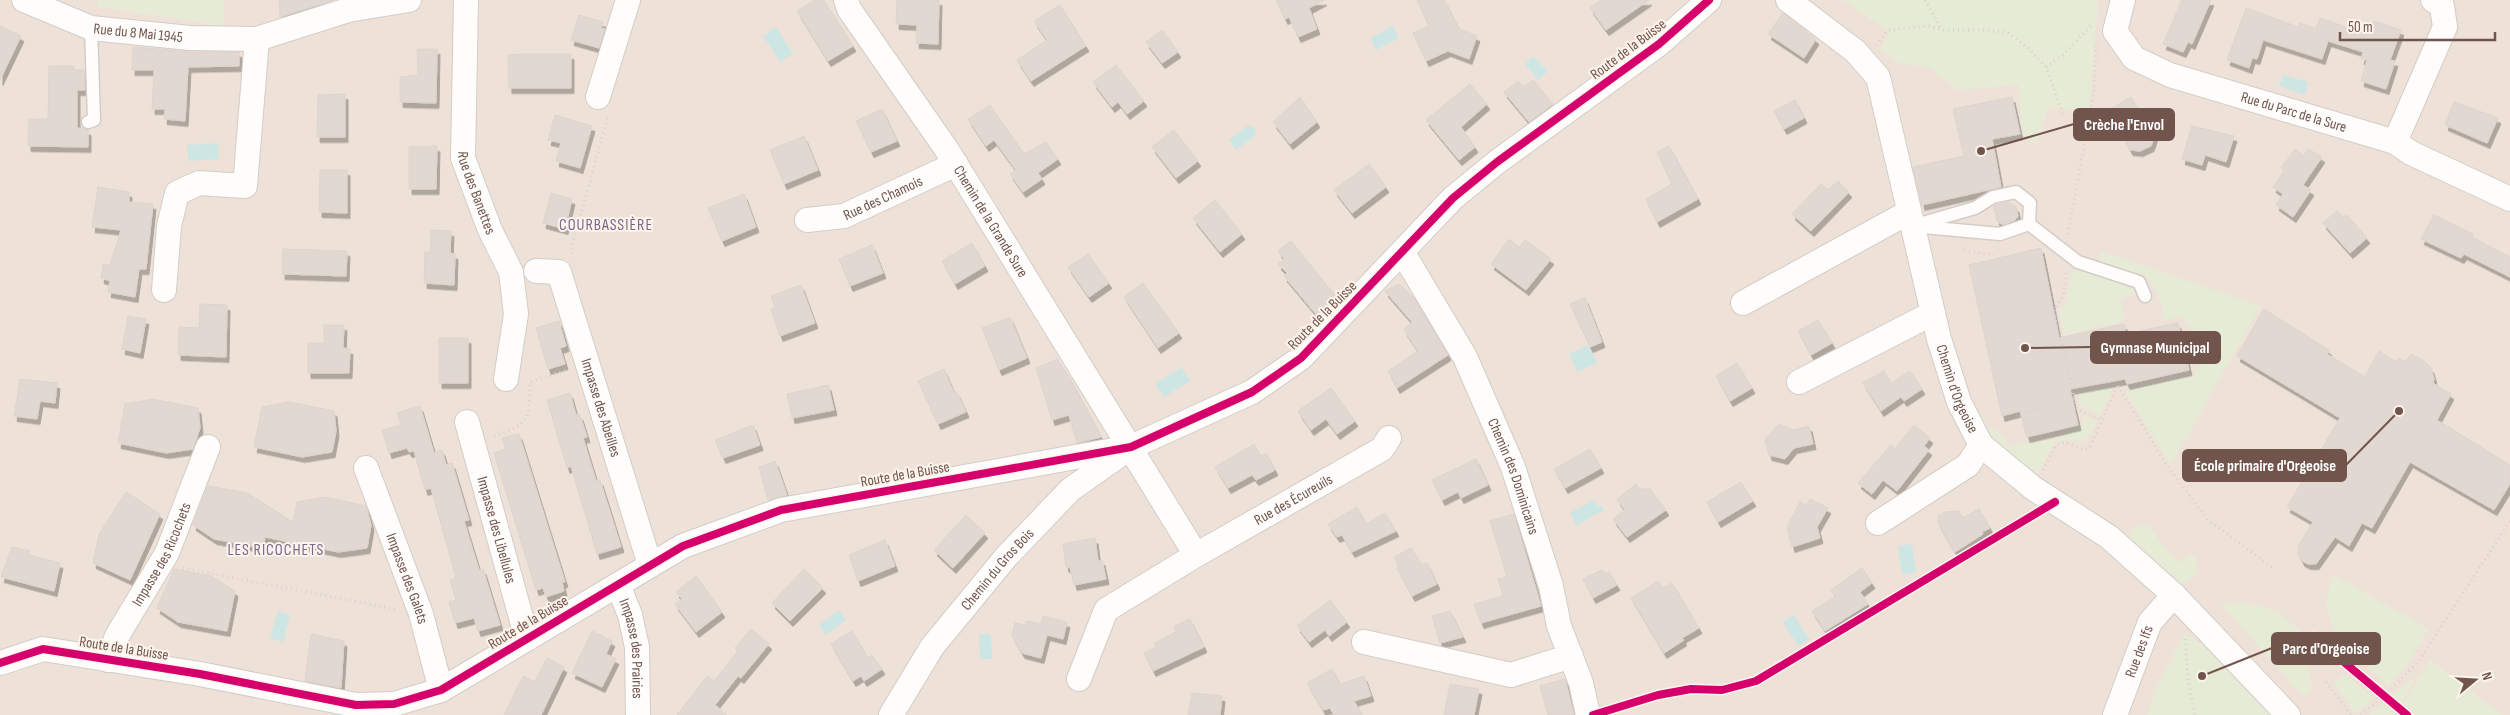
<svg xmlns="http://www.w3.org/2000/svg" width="2510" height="715" font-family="'Sofia Sans Condensed',sans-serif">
<defs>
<filter id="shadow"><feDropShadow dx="3" dy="5.5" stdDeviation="0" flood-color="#0004"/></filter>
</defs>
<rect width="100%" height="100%" fill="#f6f0ea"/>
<path fill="#eee2d8" d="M0 0H97V6L224 26V0H2510V715H0Z"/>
<path fill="#e6ebd6" d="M97 0H224V26L97 6Z
M1843 0H2098L2089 112 2048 107 2037 144 2021 136 2019 85 1957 90 1931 68 1900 63 1880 50 1890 32Z
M2101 251 2260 306 2175 458 2169 462 2125 391 2194 376 2200 366 2189 325 2179 316 2165 321 2159 296 2147 277 2099 262Z
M2073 269 2134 287 2135 295 2121 299 2124 321 2065 335 2059 311 2067 299Z
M2114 385 2101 415 2081 406 2078 394Z
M1980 412 1987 426 2001 434 2008 446C2028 443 2071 441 2084 422L2083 416 2097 422C2081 454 2081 434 2054 442L2038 473 2032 472 1996 445 1975 414Z
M2140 525 2150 526 2160 542 2179 563 2190 554 2196 558 2197 571 2186 584H2179L2129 541 2132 530Z
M2334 575 2428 629 2407 665 2388 686C2364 663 2320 633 2328 593 2329 587 2332 581 2334 575Z
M2221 604 2259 605 2280 614 2301 631 2312 686 2304 697Z
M2185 633 2224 660 2279 715H2148L2155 692Z
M2430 660 2502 715H2397Z
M2347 675 2373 698 2355 714 2334 682Z
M2412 678 2414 680 2395 715H2370Z"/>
<path fill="#cde6e4" d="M1393 26 1399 38 1376 50 1370 38Z
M776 27 793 54 780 62 763 36Z
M1533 56 1548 71 1538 80 1525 64Z
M2283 75 2308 82 2305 95 2279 86Z
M1248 125 1255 128 1256 135 1236 150 1229 140Z
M218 143 219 159 189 161 187 145Z
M1589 345 1597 363 1577 372 1569 354Z
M1182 367 1190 381 1164 397 1155 384Z
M1594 500 1598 507 1601 505 1604 510 1576 526 1570 513Z
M1912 544 1916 572 1902 574 1898 546Z
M839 610 846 620 826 635 819 625Z
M278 611 290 615 283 642 270 638Z
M1794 615 1809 639 1798 646 1783 622Z
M979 634H991L992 659H980Z"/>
<path fill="#e2d8d2" stroke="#ded3cd" filter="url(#shadow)" d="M279 0H334L280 17Z
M815 0H824L853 46 828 61 797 11Z
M897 0H939L938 44 916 43 917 25 896 24Z
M1276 0H1324L1309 8 1317 29 1298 37 1289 17 1285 19Z
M1417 0H1444L1459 29 1477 36 1469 59 1448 51 1426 61 1413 33 1429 26Z
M1601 0H1649L1606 30 1590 8Z
M2182 0H2211L2192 44 2188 42 2183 52 2163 44Z
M1060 5 1086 46 1031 81 1017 60 1047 40 1034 21Z
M2246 8 2298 27 2300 23 2316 29 2320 18 2369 35 2374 21 2401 30 2390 60 2395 61 2386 89 2361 81 2367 60 2361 59 2363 52 2328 41 2322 59 2263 40 2257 59 2252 58 2249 68 2227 60Z
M1783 13 1816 39 1804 58 1768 34Z
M579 15 603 22 601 28 605 29 599 48 571 40Z
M0 26 21 36 0 80Z
M1162 30 1178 52 1162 63 1146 42Z
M133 47 190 52H239V66L188 67 185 121 164 119 165 109H152L154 70H132Z
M417 49H437L436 103 400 102V77L418 75Z
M525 54H571V88H509L508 55Z
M1116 65 1144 101 1127 114 1118 102 1112 107 1093 82Z
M49 66H74V70H84L85 90H77V128L88 130V147L28 146 29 119H48Z
M1533 80 1553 104 1529 122 1504 92 1518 81 1524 87Z
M1470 84 1487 104 1461 127 1475 147 1459 160 1426 120Z
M345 94V137H317L318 95Z
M1300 97 1317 122 1290 144 1273 122Z
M2012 97 2020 134 1992 139 2001 187 1922 205 1913 167 1964 156 1953 109Z
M2131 97 2148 127 2159 123 2151 146 2140 151 2130 150 2109 110Z
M1795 100 1804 118 1784 129 1774 111Z
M2454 102 2498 118 2487 143 2445 125Z
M990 105 1024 154 1046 142 1058 159 1038 173 1042 179 1023 192 1010 174 1016 170 994 140 986 146 968 119Z
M882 109 897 141 871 152 856 121Z
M555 115 592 126 580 168 556 161 561 143 548 140Z
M2192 126 2234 136 2226 162 2205 155 2202 165 2182 159Z
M1174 130 1198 161 1176 178 1152 147Z
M804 136 818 170 784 184 770 150Z
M437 146 436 189H409V147Z
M1669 146 1698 199 1657 222 1646 199 1672 184 1657 152Z
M2295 149 2304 156 2308 149 2322 157 2303 185 2311 190 2293 217 2276 205 2283 194 2273 187 2284 171 2281 168Z
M1369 164 1386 187 1352 213 1334 190Z
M320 170H347V213L319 212Z
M1838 181 1849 192 1811 231 1792 214 1821 184 1828 190Z
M98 187 129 192V202L153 204 146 269H139L135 297 108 292 110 281 101 278 103 264 110 265 121 230 92 227Z
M551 193 572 199 565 229 543 223Z
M744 194 756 227 722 241 708 208Z
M1215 200 1242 234 1220 252 1193 218Z
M2009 202 2016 207 2018 216 2015 220 2003 225 1997 221 1994 206Z
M2337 211 2344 217 2347 215 2367 238 2350 253 2323 223Z
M2434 215 2473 234 2472 237 2510 257V277L2464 254 2461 258 2421 239Z
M431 230 451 231 450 253 455 254 454 285 424 283 425 252H430Z
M1509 239 1519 247 1525 240 1551 259 1526 290 1491 264Z
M1291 241 1338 299 1320 319 1284 276 1287 273 1278 264 1284 259 1278 251Z
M972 243 985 266 955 284 942 261Z
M872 245 883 273 850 286 839 259Z
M2041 248 2059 338 2124 324 2125 334 2178 323 2189 370 2127 384 2125 379 2070 389 2078 425 2027 437 2020 411 2002 416 1969 265Z
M283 249 347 251 346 276 282 274Z
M1088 254 1109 283 1089 297 1068 267Z
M1143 283 1179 333 1158 348 1124 297Z
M1399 284 1414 298 1448 355 1397 388 1388 371 1418 351 1404 330 1412 322 1385 291Z
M801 285 815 323 780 336 771 309 775 307 771 296Z
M1585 298 1602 342 1590 347 1570 304Z
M200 304 227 305 226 357 178 355 179 327 199 328Z
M2264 309 2329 350 2327 354 2365 377 2379 351 2397 362 2399 358 2405 362 2411 354 2423 360 2431 368 2434 379 2433 383 2451 394 2437 420 2510 465V484L2494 510 2410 462 2372 528 2362 523 2349 546 2335 537 2316 564H2308L2302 561 2298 554V546L2313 522 2287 507 2340 418 2237 356Z
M128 316 146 319 140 353 122 349Z
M1010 317 1027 358 999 370 982 328Z
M1818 320 1832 343 1811 355 1798 331Z
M559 321 566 346 560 348 565 364 548 369 536 328Z
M324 325H344L343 348 350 349 349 373H308V343H324Z
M439 338H468V383H439Z
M1057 359 1069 377 1101 437 1077 443 1069 415 1052 420 1036 368Z
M1737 363 1752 388 1730 401 1716 376Z
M944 369 954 393 957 392 966 412 938 424 918 381Z
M1884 371 1891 383 1910 371 1922 389 1904 401 1901 397 1881 411 1863 383Z
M20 379 57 383 55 403 40 401 37 419 14 416Z
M828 385 834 410 792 418 787 394Z
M1331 388 1355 421 1337 434 1326 419 1311 430 1298 411Z
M570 393 576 415H580L587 437 583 438 596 481 600 480 621 547 597 554 571 466 567 468 547 400Z
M153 399 198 408 200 428 193 449 166 453 118 443 125 404Z
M289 402 334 411 336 431 332 452 302 457 254 447 262 407Z
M420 406 434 453 442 450 446 465 452 463 469 520 464 521 479 570 483 569 500 625 478 631 474 618 455 623 449 602 456 600 450 580 456 578 431 488 425 490 414 451 409 452 407 448 389 453 382 430 401 425 397 413Z
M1779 424 1793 430 1809 426 1813 444 1794 448 1785 459 1769 455 1765 439Z
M753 425 760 445 723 458 715 440Z
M1914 425 1930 438 1924 446 1929 450 1897 491 1883 480 1872 494 1858 483 1891 445 1895 449Z
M519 434 565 582H562L564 591 546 597 543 588 536 590 494 453 506 449 502 438Z
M1254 444 1261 456 1266 453 1275 470 1256 480 1252 475 1228 488 1215 467Z
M1590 449 1601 468 1565 488 1554 469Z
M1476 459 1488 485 1461 498 1458 492 1442 500 1432 480Z
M775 461 787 495 768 500 759 467Z
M1741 482 1753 501 1718 522 1707 502Z
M1636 484 1640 489H1650L1666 510 1627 537 1613 519 1625 510 1617 499Z
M208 486 247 493 293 522 297 502 325 497 366 506 371 525 367 548 338 552 265 537 263 548 214 539 193 525Z
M126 492 160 514 130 580 93 563 99 534Z
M1810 499 1828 508 1817 527 1820 538 1792 547 1787 527 1800 502 1806 505Z
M1357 507 1366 524 1385 513 1396 531 1352 552 1342 535 1337 537 1328 524Z
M1979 509 1990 528 1982 532 1983 534 1955 552 1939 525 1938 516 1945 512 1959 511 1962 518Z
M1514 514 1541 606 1481 623 1474 604 1503 596 1498 579 1507 577 1490 521Z
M966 515 985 533 953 568 934 550Z
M1095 538 1098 561 1102 560 1106 579 1074 585 1070 567H1066L1063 544Z
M885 540 895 566 858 581 849 555Z
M12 547 30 551 28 555 60 563 54 591 1 577Z
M1411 548 1422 565 1427 563 1437 584 1412 596 1397 568 1399 567 1394 557Z
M1862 568 1872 583 1860 592 1868 604 1825 631 1812 611 1835 597 1831 590Z
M174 569 211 576 235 591 227 631 178 622 157 608Z
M804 569 823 588 790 621 772 603Z
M1602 570 1605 574 1609 572 1617 585 1593 598 1583 579Z
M696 576 722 612 696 632 675 604 682 599 676 592Z
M1658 581 1663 588 1672 583 1699 628 1682 638 1684 640 1664 653 1631 598Z
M1330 600 1347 622 1329 636 1325 630 1309 642 1297 626Z
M1450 611 1463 637 1440 643 1432 616Z
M1043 616 1067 622 1063 639 1047 635 1041 658 1022 653 1012 636 1015 623 1026 625 1027 621 1041 624Z
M1190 619 1204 647 1153 671 1144 653 1156 647 1155 643 1176 632 1174 626Z
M751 629 769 644 741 678 738 676 715 705 727 715H677L707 676 714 681 738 651 735 648Z
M592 631 612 641 606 654 616 659 602 687 572 673Z
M852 631 868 658 872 655 882 669 864 681 861 676 853 681 831 644Z
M311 634 344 641 341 688 305 681Z
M547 658 564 667 541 715H504L523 676 535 682Z
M1332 669 1340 684 1364 676 1371 696 1354 701 1362 715H1334L1330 708 1323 710 1307 683Z
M1565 679 1574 715H1548L1540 686Z
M1450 684 1479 689 1474 715H1444Z
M1192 693 1222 696 1220 715H1188Z"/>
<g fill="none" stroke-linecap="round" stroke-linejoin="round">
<defs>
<path id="service" d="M88 122 94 120 91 28
M2016 192 2030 203 2029 224 2000 234 1912 226 1975 208 1993 197Z
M2029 224 2078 262 2139 282 2145 296"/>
<g id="minor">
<path id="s1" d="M24 0 91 28 190 38 257 39 348 10 409 0"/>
<path id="s2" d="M466 0 463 158 490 230 511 272 516 314 506 379"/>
<path id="s3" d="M846 0 849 9 947 150 1196 555 1106 610 1079 679"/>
<path id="s4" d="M1788 0 1855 51 1878 77 1939 339 1959 402 1981 445 2033 488 2109 537 2174 595 2288 715"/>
<path id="s5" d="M2123 0 2115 31 2134 58 2170 75 2395 142 2411 153 2510 199"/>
<path d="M598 97 628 0"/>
<path d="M2395 142 2445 27 2442 6 2433 0"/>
<path id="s6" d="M807 220 844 216 956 164"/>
<path id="s7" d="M1403 253 1465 357 1513 467 1551 586 1559 626 1581 683 1588 715"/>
<path id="s8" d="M536 271 559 272 650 565"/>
<path d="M164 290 169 226 177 193 199 183 245 186 257 39"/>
<path d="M1743 303 1909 212"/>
<path d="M1799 382 1933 313"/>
<path id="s9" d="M467 422 527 639"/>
<path id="s10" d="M366 468 421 614 441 690"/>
<path d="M1878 523 1968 465 1981 445"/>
<path id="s11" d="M1196 555 1382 449 1389 438"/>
<path id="s12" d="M618 585 630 615 637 647 638 715"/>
<path d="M1364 642 1511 675 1571 656"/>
<path id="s13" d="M108 660 117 636 167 553 208 447"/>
<path d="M0 663 43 649 200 674 356 705 394 704 441 690 683 546 781 510 1131 447 1252 392 1301 358 1453 198 1497 162 1659 44 1709 0"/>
<path id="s14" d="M891 715 932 647 1006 557 1070 490 1121 454"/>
<path id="s15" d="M2115 715 2150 622 2174 595"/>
</g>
</defs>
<use href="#service" stroke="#d4ccc7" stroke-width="15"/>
<use href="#minor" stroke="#d4ccc7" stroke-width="26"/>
<path stroke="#d9d0ce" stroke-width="3" stroke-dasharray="1 4" stroke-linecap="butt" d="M1925 0 1942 30
M1876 45 1888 30 1929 26 1943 30H1987L2008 33 2029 49 2046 67 2064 118
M2046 67 2063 55 2093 24
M2068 234 2094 90 2096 43
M1965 248 1968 251 1994 255
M572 254 571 250 608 116
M2066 273 2063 296 2054 310 2077 409 2102 420
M2118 386 2166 464 2207 519 2272 567
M2020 414 2075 399
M494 436C531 423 529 421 530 382L566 370
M2043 470 2056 445 2065 442 2084 450 2090 446 2119 383
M183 568 395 609
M2185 639 2188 680 2195 715
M2316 645 2399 715
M2326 682 2351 715
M2361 715 2385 695 2418 662 2510 521"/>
<use href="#service" stroke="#fefdfc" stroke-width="12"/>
<use href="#minor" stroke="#fefdfc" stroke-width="24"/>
<defs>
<path id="cycleway" d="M2314 637 2407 715
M0 663 43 649 200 674 356 705 394 704 441 690 683 546 781 510 1131 447 1252 392 1301 358 1453 198 1497 162 1659 44 1709 0
M1593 715 1658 695 1691 689 1722 690 1756 681 2055 502"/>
</defs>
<use href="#cycleway" stroke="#fdf4ec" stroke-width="11"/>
<use href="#cycleway" stroke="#d6006c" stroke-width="8"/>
</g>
<g text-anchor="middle" stroke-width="4" stroke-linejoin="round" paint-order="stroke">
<g font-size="15" fill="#71554d" stroke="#fdf4ec">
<text dy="5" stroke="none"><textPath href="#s1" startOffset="120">Rue du 8 Mai 1945</textPath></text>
<text transform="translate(1628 49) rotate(-37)" y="5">Route de la Buisse</text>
<text dy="5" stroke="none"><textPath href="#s5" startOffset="234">Rue du Parc de la Sure</textPath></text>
<text dy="5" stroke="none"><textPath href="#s2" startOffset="195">Rue des Banettes</textPath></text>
<text dy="5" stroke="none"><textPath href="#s6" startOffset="80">Rue des Chamois</textPath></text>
<text dy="5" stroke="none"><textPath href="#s3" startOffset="265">Chemin de la Grande Sure</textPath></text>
<text transform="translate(1322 315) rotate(-45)" y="5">Route de la Buisse</text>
<text dy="5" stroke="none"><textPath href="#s4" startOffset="441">Chemin d'Orgeoise</textPath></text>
<text dy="5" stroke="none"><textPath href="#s8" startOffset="165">Impasse des Abeilles</textPath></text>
<text transform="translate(905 474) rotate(-10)" y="5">Route de la Buisse</text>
<text dy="5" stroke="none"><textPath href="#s7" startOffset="250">Chemin des Dominicains</textPath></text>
<text dy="5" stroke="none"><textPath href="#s11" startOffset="112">Rue des Écureuils</textPath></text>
<text dy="5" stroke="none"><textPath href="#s9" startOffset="112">Impasse des Libellules</textPath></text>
<text dy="5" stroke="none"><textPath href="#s13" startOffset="119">Impasse des Ricochets</textPath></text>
<text dy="5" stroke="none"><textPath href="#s14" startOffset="181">Chemin du Gros Bois</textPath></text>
<text dy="5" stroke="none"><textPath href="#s10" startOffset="118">Impasse des Galets</textPath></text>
<text transform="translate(528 622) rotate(-31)" y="5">Route de la Buisse</text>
<text transform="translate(124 648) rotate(9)" y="5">Route de la Buisse</text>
<text dy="5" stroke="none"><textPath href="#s12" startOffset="66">Impasse des Prairies</textPath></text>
<text dy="5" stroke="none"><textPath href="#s15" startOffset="68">Rue des Ifs</textPath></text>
</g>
<g font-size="16" letter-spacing="1" fill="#7a658d" stroke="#fdf4ec">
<text x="606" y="230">COURBASSIÈRE</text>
<text x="276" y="555">LES RICOCHETS</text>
</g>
</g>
<path fill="none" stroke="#71554d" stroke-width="2" d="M1981 151L2074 124M2025 348L2091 347M2399 411L2346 465M2202 676L2272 648"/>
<g fill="#71554d" stroke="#fdf4ec" stroke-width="2">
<circle cx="1981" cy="151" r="5"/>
<circle cx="2025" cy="348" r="5"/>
<circle cx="2399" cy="411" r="5"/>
<circle cx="2202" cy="676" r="5"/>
</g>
<g fill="#71554d" stroke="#71554d" stroke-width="2">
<rect x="2074" y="109" width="100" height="31" rx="5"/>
<rect x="2091" y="332" width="129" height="31" rx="5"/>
<rect x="2183" y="450" width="163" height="31" rx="5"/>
<rect x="2272" y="633" width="108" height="31" rx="5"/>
</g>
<g font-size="16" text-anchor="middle" font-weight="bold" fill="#fff">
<text x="2124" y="130">Crèche l'Envol</text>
<text x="2155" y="353">Gymnase Municipal</text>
<text x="2265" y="471">École primaire d'Orgeoise</text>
<text x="2326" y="654">Parc d'Orgeoise</text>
</g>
<g transform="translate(2475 680) rotate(72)" stroke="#fdf4ec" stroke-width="4" paint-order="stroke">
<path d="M0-4L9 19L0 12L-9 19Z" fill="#71554d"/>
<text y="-8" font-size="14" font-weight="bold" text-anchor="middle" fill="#71554d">N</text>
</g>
<path d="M2340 32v8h155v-8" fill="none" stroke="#71554d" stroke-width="2.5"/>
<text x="2348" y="32" font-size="15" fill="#71554d" stroke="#fdf4ec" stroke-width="4" paint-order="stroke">50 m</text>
</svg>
